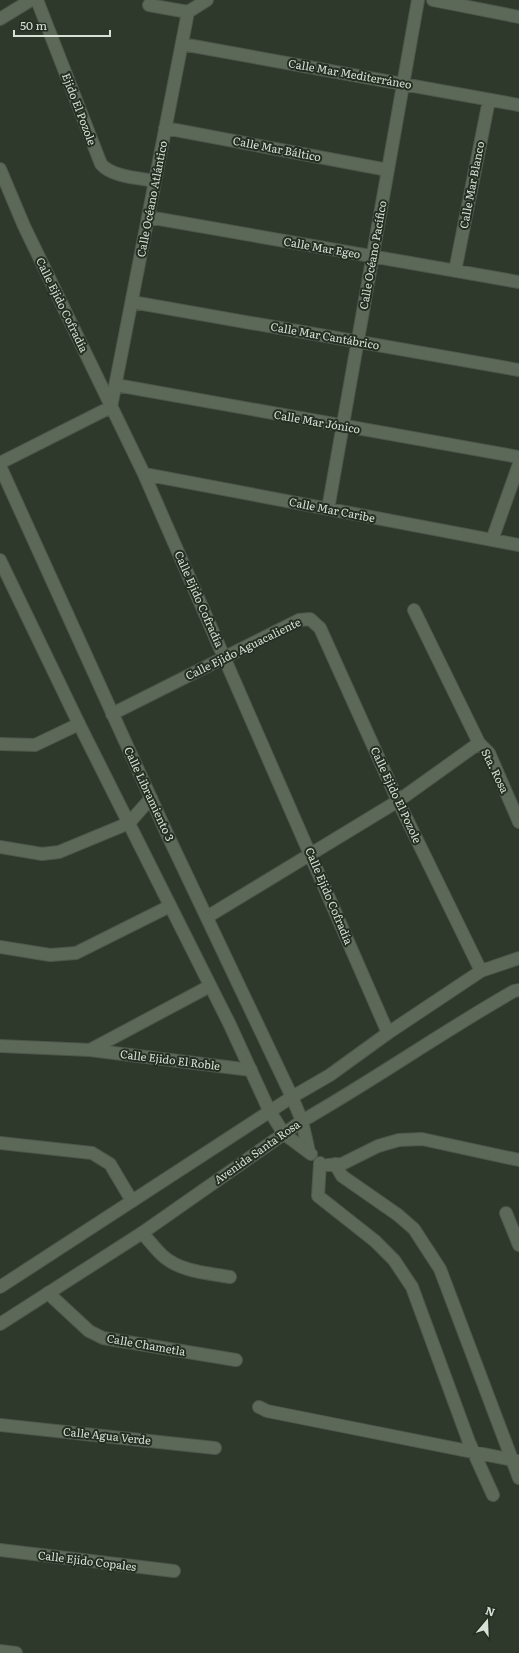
<svg xmlns="http://www.w3.org/2000/svg" width="519" height="1653" font-family="Literata,serif">
<rect width="100%" height="100%" fill="#2e392b"/>
<g fill="none" stroke-linecap="round" stroke-linejoin="round">
<defs>
<path id="street" d="M37 0 101 164C112 177 138 178 155 181
M433 0 519 17
M149 5 188 12
M182 44 519 105
M165 128 388 170
M0 169 24 226 144 474 388 1033
M148 217 519 282
M455 271 489 100
M132 302 519 370
M116 385 519 457
M0 463 111 407 188 12 207 0
M144 474 519 545
M328 509 418 0
M492 540 519 464
M414 610 479 743 489 753 519 822
M112 714 299 620 310 619 320 628 398 801 481 971
M0 744 35 745 79 724
M0 847 42 854 59 852 129 823 151 798
M207 917 398 801 479 743
M0 947 50 955 76 953 170 906
M0 1046 90 1050 251 1070
M90 1050 210 986
M292 1097 330 1075 388 1033 481 971 519 958
M284 1134 311 1154
M0 1143 92 1153 110 1164 132 1201
M309 1152 302 1121C374 1080 442 1032 514 991L519 990
M320 1163 318 1196 375 1241 394 1260 412 1287 469 1442 493 1495
M335 1164 342 1176 398 1215 414 1229 440 1269 519 1478
M328 1165 342 1164 378 1146 399 1140 422 1139 519 1160
M506 1213 519 1245
M142 1233C149 1240 155 1249 163 1256 181 1272 208 1273 230 1277
M48 1293 89 1331 103 1338 236 1360
M259 1407 267 1411 518 1461
M0 1425 215 1448
M0 1550 174 1571
M0 1651 16 1653"/>
<path id="secondary" d="M0 19 31 0
M0 466 169 838 292 1097 302 1121 142 1233 0 1324
M0 560 79 724 230 1025 269 1110 284 1134
M0 1287 292 1097"/>
</defs>
<use href="#street" stroke="#4d564a" stroke-width="14"/>
<use href="#secondary" stroke="#4d564a" stroke-width="14"/>
<use href="#street" stroke="#5c6959" stroke-width="12"/>
<use href="#secondary" stroke="#5c6959" stroke-width="12"/>
</g>
<g text-anchor="middle" stroke-width="4" stroke-linejoin="round" paint-order="stroke">
<g font-size="11" fill="#d9e1d7" stroke="#242f21">
<text transform="translate(350 74) rotate(10)" y="4">Calle Mar Mediterráneo</text>
<text transform="translate(79 109) rotate(69)" y="4">Ejido El Pozole</text>
<text transform="translate(277 149) rotate(11)" y="4">Calle Mar Báltico</text>
<text transform="translate(472 185) rotate(-79)" y="4">Calle Mar Blanco</text>
<text transform="translate(152 199) rotate(-79)" y="4">Calle Océano Atlántico</text>
<text transform="translate(322 248) rotate(10)" y="4">Calle Mar Egeo</text>
<text transform="translate(373 255) rotate(-80)" y="4">Calle Océano Pacífico</text>
<text transform="translate(62 305) rotate(64)" y="4">Calle Ejido Cofradía</text>
<text transform="translate(325 336) rotate(10)" y="4">Calle Mar Cantábrico</text>
<text transform="translate(317 422) rotate(10)" y="4">Calle Mar Jónico</text>
<text transform="translate(332 510) rotate(11)" y="4">Calle Mar Caribe</text>
<text transform="translate(199 599) rotate(66)" y="4">Calle Ejido Cofradía</text>
<text transform="translate(243 649) rotate(-26)" y="4">Calle Ejido Aguacaliente</text>
<text transform="translate(495 771) rotate(64)" y="4">Sta. Rosa</text>
<text transform="translate(149 794) rotate(65)" y="4">Calle Libramiento 3</text>
<text transform="translate(396 795) rotate(65)" y="4">Calle Ejido El Pozole</text>
<text transform="translate(329 896) rotate(67)" y="4">Calle Ejido Cofradía</text>
<text transform="translate(170 1060) rotate(7)" y="4">Calle Ejido El Roble</text>
<text transform="translate(257 1152) rotate(-35)" y="4">Avenida Santa Rosa</text>
<text transform="translate(146 1345) rotate(10)" y="4">Calle Chametla</text>
<text transform="translate(107 1436) rotate(6)" y="4">Calle Agua Verde</text>
<text transform="translate(87 1561) rotate(7)" y="4">Calle Ejido Copales</text>
</g>
</g>
<g transform="translate(487 1621) rotate(19)" stroke="#242f21" stroke-width="3" paint-order="stroke">
<path d="M0-3L7 15L0 10L-7 15Z" fill="#d9e1d7"/>
<text y="-6" font-size="11" font-weight="bold" text-anchor="middle" fill="#d9e1d7">N</text>
</g>
<path d="M14 30v6h96v-6" fill="none" stroke="#d9e1d7" stroke-width="2"/>
<text x="20" y="30" font-size="12" fill="#d9e1d7" stroke="#242f21" stroke-width="3" paint-order="stroke">50 m</text>
</svg>
